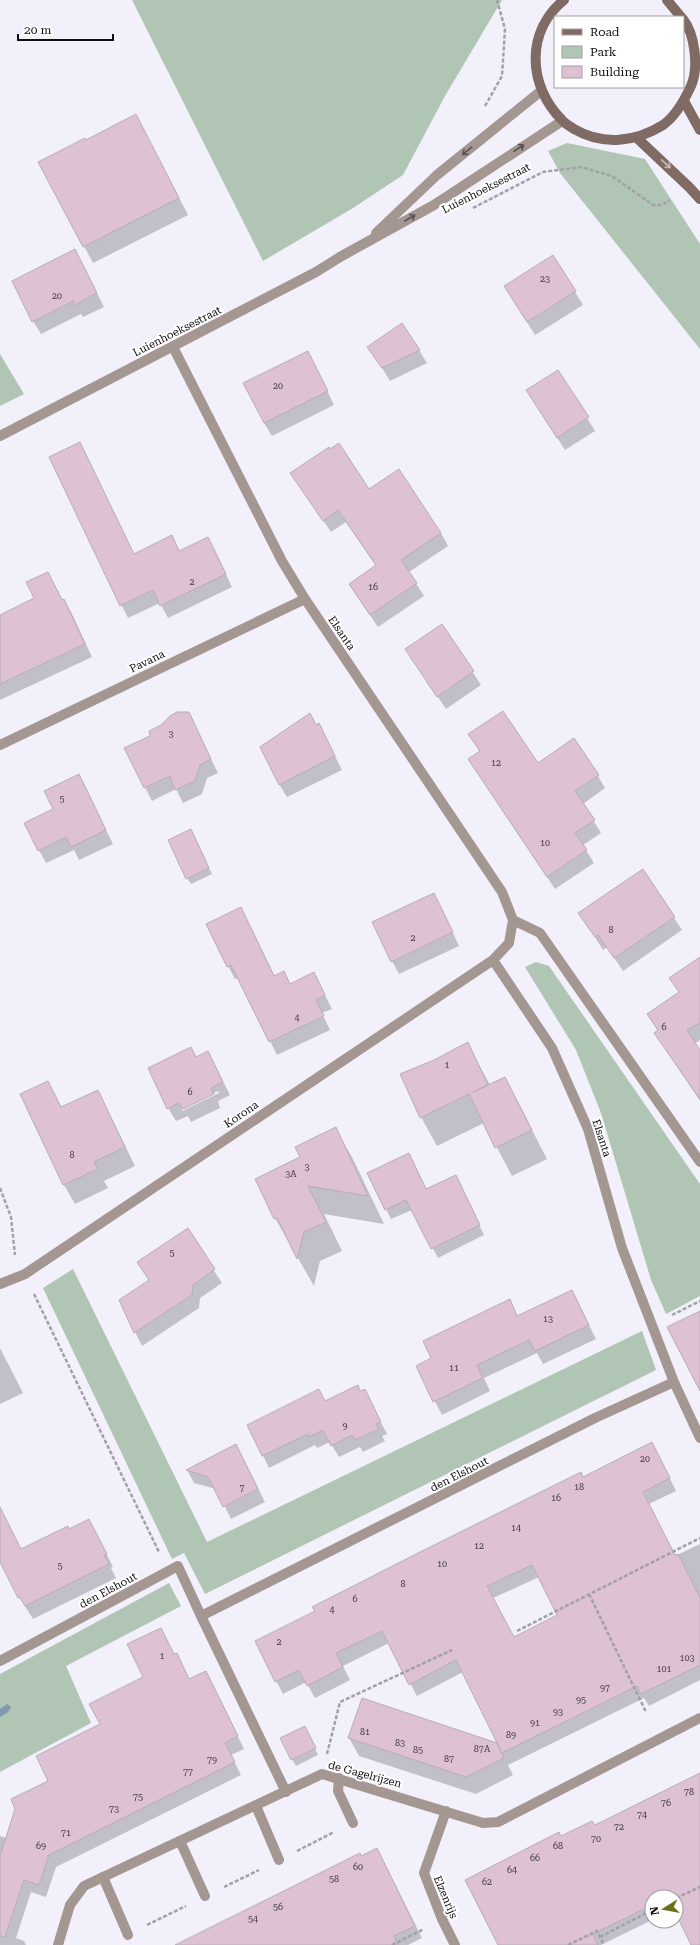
<svg xmlns="http://www.w3.org/2000/svg" width="700" height="1945" font-family="'Roboto Serif',serif">
<rect width="100%" height="100%" fill="#f2f0fa"/>
<path fill="#b0c5b3" d="M132 0H502L445 96 403 175 353 208 263 261Z
M567 143 645 159 700 244V349L560 173 548 151Z
M0 354 24 394 0 406Z
M536 962 549 966 700 1184V1296L666 1314 651 1280 601 1113 576 1050 525 967Z
M73 1269 207 1542 642 1331 656 1370 205 1594 184 1553 172 1559 43 1288Z
M169 1583 181 1606 66 1666 91 1723 0 1772V1674Z"/>
<path fill="#8198ae" d="M7 1704 11 1707 8 1712 0 1717V1709Z"/>
<path fill="#0003" fill-rule="evenodd" d="M145 132 188 215 93 263 84 246 85 141Z
M82 263 104 307 83 317 81 314 41 334 33 321Z
M575 292 583 305 535 335 513 300Z
M369 347 419 350 427 363 390 381Z
M315 366 334 405 272 436 264 423Z
M558 371 595 431 565 450 535 403Z
M80 443 134 555 172 537 180 552 215 551 232 587 168 618 160 603 128 618 50 457Z
M330 450 369 491 441 533 448 546 409 572 424 596 378 627 357 596 376 566 346 522 331 532 299 485Z
M48 573 63 601 64 600 72 614 92 657 0 700V616L36 599Z
M442 625 481 685 446 709 406 649Z
M188 713 218 773 207 778 202 794 183 803 176 789 152 801 126 749 152 736Z
M316 725 326 738 342 770 287 797 279 784Z
M470 734 537 765 598 776 605 788 583 804 601 833 583 845 594 863 555 889 469 759 480 752Z
M79 776 113 844 79 860 74 850 46 863 39 850Z
M194 837 212 874 191 884 187 878Z
M642 870 682 930 623 971 607 947 603 950 580 913Z
M441 907 459 946 399 974 392 961Z
M248 922 275 977 290 985 314 973 332 1009 322 1013 330 1030 277 1055 239 978 235 979 228 966Z
M700 959V1040L694 1044 700 1085V1101L663 1046 655 1033 658 1031 648 1014 679 993 671 979Z
M467 1043 490 1085 505 1078 547 1159 512 1176 484 1123 437 1146 421 1117 435 1061Z
M208 1052 230 1095 218 1101 220 1108 191 1122 188 1116 176 1121 168 1108 196 1058ZM218 1091 219 1093 182 1111V1108Z
M48 1082 62 1108 98 1091 135 1166 104 1181 108 1188 75 1204 64 1185 21 1095Z
M335 1129 352 1157 384 1224 324 1214 342 1251 320 1261 314 1286 275 1218 301 1158Z
M409 1154 427 1190 456 1176 484 1235 438 1258 412 1210 391 1219 386 1209Z
M187 1230 222 1283 200 1298 199 1308 142 1346 120 1301 149 1281 138 1263Z
M572 1291 596 1339 543 1364 537 1353 484 1378 490 1391 442 1415 417 1367 432 1359 509 1301 518 1316Z
M0 1348 23 1393 0 1404Z
M364 1390 387 1434 382 1436 385 1441 363 1452 360 1447 339 1457 330 1442 317 1448 315 1445 269 1468 248 1425Z
M659 1456 676 1491 649 1504 675 1556 700 1544V1680L649 1706 644 1698 508 1765 513 1775 476 1794 359 1756 349 1738 500 1748 463 1672 417 1696 389 1643 343 1666 350 1680 315 1698 306 1682 283 1694 256 1642 583 1478ZM539 1577 558 1616 514 1638 493 1598Z
M243 1458 265 1502 231 1519 216 1489 194 1483 187 1470Z
M89 1520 113 1567 111 1568 116 1578 33 1619 19 1597 69 1530Z
M174 1655 189 1680 206 1672 213 1685 244 1749 231 1755 241 1775 56 1867 46 1897 31 1892 16 1938 24 1941 26 1945H0V1836L35 1848 50 1782 144 1677Z
M308 1734 318 1755 296 1766 292 1759Z
M700 1774V1945H693L676 1912V1897H652V1920L601 1945H500L561 1837 594 1827Z
M361 1858 384 1862 422 1938 408 1945H177Z"/>
<path fill="#dec1d4" stroke="#b7aeb4" fill-rule="evenodd" d="M136 114 179 198 83 247 38 162 85 138 86 140Z
M75 249 97 293 75 305 73 301 32 322 12 281Z
M553 255 576 291 527 322 504 286Z
M402 323 420 350 382 368 367 347Z
M308 351 328 391 264 423 243 383Z
M558 370 589 417 557 438 526 390Z
M80 442 134 554 172 535 179 551 208 537 226 574 160 606 153 590 120 606 49 457Z
M339 443 369 489 399 469 441 533 401 560 417 583 370 615 349 584 376 565 338 510 323 521 290 473 329 447 330 449Z
M48 572 62 600 64 599 85 644 0 684V615L34 598 26 582Z
M442 624 474 671 437 697 405 649Z
M503 711 538 763 574 738 599 775 575 791 595 820 575 833 587 850 547 877 468 759 480 751 468 734Z
M177 712H189L211 759 200 765 195 781 175 790 170 776 144 788 124 748 150 736 149 731 161 725 170 716Z
M310 713 316 725 319 723 335 756 279 785 260 747Z
M79 774 106 830 71 847 66 837 38 851 24 823 53 809 44 791Z
M191 829 209 868 186 879 168 840Z
M643 869 675 917 614 958 598 935 595 937 578 913Z
M434 893 453 932 391 962 372 922Z
M241 907 274 976 284 971 290 984 314 972 325 995 316 1000 324 1016 269 1042 231 965 227 967 206 924Z
M700 957V1023L687 1030 700 1050V1099L654 1033 658 1030 647 1014 679 992 669 978Z
M468 1042 488 1085 473 1092 505 1077 532 1130 495 1148 469 1094 420 1118 400 1074 434 1060Z
M191 1047 196 1057 208 1051 223 1082 211 1088 214 1094 183 1109 179 1103 167 1109 148 1068Z
M48 1081 61 1107 98 1090 125 1147 94 1162 98 1169 63 1185 20 1094Z
M336 1127 368 1196 308 1186 326 1222 304 1232 297 1259 277 1218 274 1219 255 1179 300 1157 295 1147Z
M409 1153 426 1189 456 1175 480 1225 431 1249 406 1200 385 1210 367 1173Z
M188 1228 215 1269 193 1285 192 1295 134 1333 119 1300 149 1280 137 1262Z
M572 1290 589 1325 535 1351 529 1340 477 1365 483 1378 433 1402 416 1366 431 1358 423 1341 510 1299 517 1316Z
M700 1311V1391L667 1327Z
M358 1385 360 1391 365 1389 381 1422 376 1424 379 1429 355 1440 352 1435 331 1446 323 1430 309 1437 308 1434 262 1456 247 1425 319 1389 325 1401Z
M652 1442 670 1478 643 1492 675 1555 678 1554 700 1598V1665L641 1694 637 1686 502 1753 456 1660 409 1685 382 1631 336 1653 343 1667 307 1686 299 1670 275 1682 255 1641 315 1611 312 1607 418 1553 581 1472 583 1477ZM532 1565 557 1615 514 1637 487 1586Z
M236 1444 258 1489 223 1507 208 1477 186 1470Z
M0 1507 21 1549 68 1526 69 1529 89 1519 107 1554 104 1555 109 1564 25 1606 20 1597 18 1598 0 1562Z
M161 1628 174 1654 177 1653 189 1679 206 1671 238 1736 225 1743 235 1762 49 1855 39 1885 24 1880 5 1937 0 1936V1856L15 1809 11 1799 48 1781 36 1756 100 1724 89 1704 143 1677 127 1644Z
M362 1698 497 1743 504 1758 466 1777 348 1738Z
M305 1726 316 1748 291 1760 280 1738Z
M700 1773V1945H691L676 1914V1897H652V1905L593 1934 598 1945H498L465 1880 559 1832 561 1836 592 1821 595 1825Z
M377 1848 415 1926 394 1936 398 1945H175L360 1853 361 1856Z"/>
<g fill="none" stroke-linecap="round" stroke-linejoin="round">
<path stroke="#a2a0a8" stroke-width="2.5" stroke-dasharray="4 2" stroke-linecap="butt" d="M485 106 502 76 505 29 497 0
M473 208 543 172 581 167 612 176 653 205H662L670 200
M0 1188 11 1217 15 1255
M34 1294 159 1552
M672 1315 700 1301
M589 1594 646 1712
M517 1631 700 1538
M327 1754 340 1702 452 1650
M297 1851 334 1832
M224 1887 259 1870
M676 1898 700 1887
M147 1925 186 1906
M600 1937 652 1910
M392 1945 424 1929
M568 1945 597 1931 604 1945"/>
<path stroke="#a49691" stroke-width="10" d="M339 1778 338 1791 353 1823
M256 1806 279 1860
M180 1841 205 1896
M103 1877 128 1935"/>
<path stroke="#a49691" stroke-width="10" d="M376 233 437 175 541 91
M0 436 316 272 340 257 434 205 562 121
M0 745 305 599
M513 920 540 933 700 1162
M493 960 552 1048 588 1129 622 1248 674 1382
M0 1284 25 1274 493 960 509 943 513 920 502 892 305 599 282 561 173 347
M0 1661 178 1566 201 1616
M286 1792 201 1616 595 1418 674 1382 700 1438
M446 1811 424 1873 442 1919 455 1945
M58 1945 70 1905 84 1886 322 1774 483 1823 498 1822 700 1718"/>
<path stroke="#7f6a64" stroke-width="10" d="M564 0C525 32 528 86 562 120 565 124 570 126 574 129 603 146 636 142 663 125 676 116 685 99 691 86 699 68 695 34 683 19
M667 0 681 17
M684 101 700 130
M637 138 689 187 700 199"/>
</g>
<defs><path id="oneway-shaft" d="M-6 0H5M1.5-3L5.5 0L1.5 3" fill="none" stroke-width="1.6" stroke-linecap="round" stroke-linejoin="round"/></defs>
<g stroke="#5a5252">
<use href="#oneway-shaft" transform="translate(519 148) rotate(-33)"/>
<use href="#oneway-shaft" transform="translate(467 151) rotate(141)"/>
<use href="#oneway-shaft" transform="translate(410 218) rotate(-30)"/>
</g>
<use stroke="#c5bcb9" href="#oneway-shaft" transform="translate(666 164) rotate(43)"/>
<g text-anchor="middle" stroke-width="4" stroke-linejoin="round" paint-order="stroke">
<g font-size="9" fill="#433c42">
<text x="545" y="282">23</text>
<text x="57" y="299">20</text>
<text x="278" y="389">20</text>
<text x="192" y="585">2</text>
<text x="373" y="590">16</text>
<text x="171" y="737">3</text>
<text x="496" y="766">12</text>
<text x="62" y="802">5</text>
<text x="545" y="846">10</text>
<text x="611" y="933">8</text>
<text x="413" y="941">2</text>
<text x="297" y="1021">4</text>
<text x="664" y="1030">6</text>
<text x="447" y="1068">1</text>
<text x="190" y="1095">6</text>
<text x="72" y="1158">8</text>
<text x="307" y="1170">3</text>
<text x="291" y="1177">3A</text>
<text x="172" y="1256">5</text>
<text x="548" y="1322">13</text>
<text x="454" y="1371">11</text>
<text x="345" y="1429">9</text>
<text x="645" y="1462">20</text>
<text x="579" y="1490">18</text>
<text x="242" y="1491">7</text>
<text x="556" y="1501">16</text>
<text x="516" y="1531">14</text>
<text x="479" y="1549">12</text>
<text x="442" y="1567">10</text>
<text x="60" y="1569">5</text>
<text x="403" y="1587">8</text>
<text x="355" y="1602">6</text>
<text x="332" y="1613">4</text>
<text x="279" y="1645">2</text>
<text x="162" y="1659">1</text>
<text x="687" y="1661">103</text>
<text x="664" y="1672">101</text>
<text x="605" y="1691">97</text>
<text x="581" y="1703">95</text>
<text x="558" y="1715">93</text>
<text x="535" y="1726">91</text>
<text x="365" y="1735">81</text>
<text x="511" y="1738">89</text>
<text x="400" y="1746">83</text>
<text x="482" y="1752">87A</text>
<text x="418" y="1753">85</text>
<text x="449" y="1762">87</text>
<text x="212" y="1763">79</text>
<text x="188" y="1775">77</text>
<text x="689" y="1795">78</text>
<text x="138" y="1800">75</text>
<text x="666" y="1806">76</text>
<text x="114" y="1812">73</text>
<text x="642" y="1818">74</text>
<text x="619" y="1830">72</text>
<text x="66" y="1836">71</text>
<text x="596" y="1842">70</text>
<text x="41" y="1849">69</text>
<text x="558" y="1849">68</text>
<text x="535" y="1861">66</text>
<text x="358" y="1870">60</text>
<text x="512" y="1873">64</text>
<text x="334" y="1882">58</text>
<text x="487" y="1885">62</text>
<text x="278" y="1910">56</text>
<text x="253" y="1922">54</text>
</g>
<g font-size="11" fill="#0f0f12" stroke="#fff">
<text transform="translate(486 188) rotate(-27)" y="4">Luienhoeksestraat</text>
<text transform="translate(177 331) rotate(-27)" y="4">Luienhoeksestraat</text>
<text transform="translate(342 633) rotate(56)" y="4">Elsanta</text>
<text transform="translate(147 661) rotate(-26)" y="4">Pavana</text>
<text transform="translate(241 1114) rotate(-34)" y="4">Korona</text>
<text transform="translate(602 1138) rotate(72)" y="4">Elsanta</text>
<text transform="translate(459 1474) rotate(-27)" y="4">den Elshout</text>
<text transform="translate(108 1590) rotate(-28)" y="4">den Elshout</text>
<text transform="translate(365 1774) rotate(15)" y="4">de Gagelrijzen</text>
<text transform="translate(446 1897) rotate(67)" y="4">Elzenrijs</text>
</g>
</g>
<rect x="554" y="16" width="130" height="72" fill="#ffffff" stroke="#9f9fa0"/>
<rect x="562" y="29" width="20" height="6" fill="#7f6a64" stroke="#9f9fa0"/>
<text x="590" y="36" font-size="12" fill="#0f0f12">Road</text>
<rect x="562" y="46" width="20" height="12" fill="#b0c5b3" stroke="#9f9fa0"/>
<text x="590" y="56" font-size="12" fill="#0f0f12">Park</text>
<rect x="562" y="66" width="20" height="12" fill="#dec1d4" stroke="#9f9fa0"/>
<text x="590" y="76" font-size="12" fill="#0f0f12">Building</text>
<g transform="translate(664 1909) rotate(259)"><circle r="19" fill="#ffffff" stroke="#9f9fa0"/>
<path d="M0-3L7 15L0 10L-7 15Z" fill="#69721a"/>
<text y="-6" font-size="11" font-weight="bold" text-anchor="middle" fill="#0f0f12">N</text>
</g>
<path d="M18 34v6h95v-6" fill="none" stroke="#0f0f12" stroke-width="2"/>
<text x="24" y="34" font-size="12" fill="#0f0f12" stroke="#ffffff" stroke-width="3" paint-order="stroke">20 m</text>
</svg>
